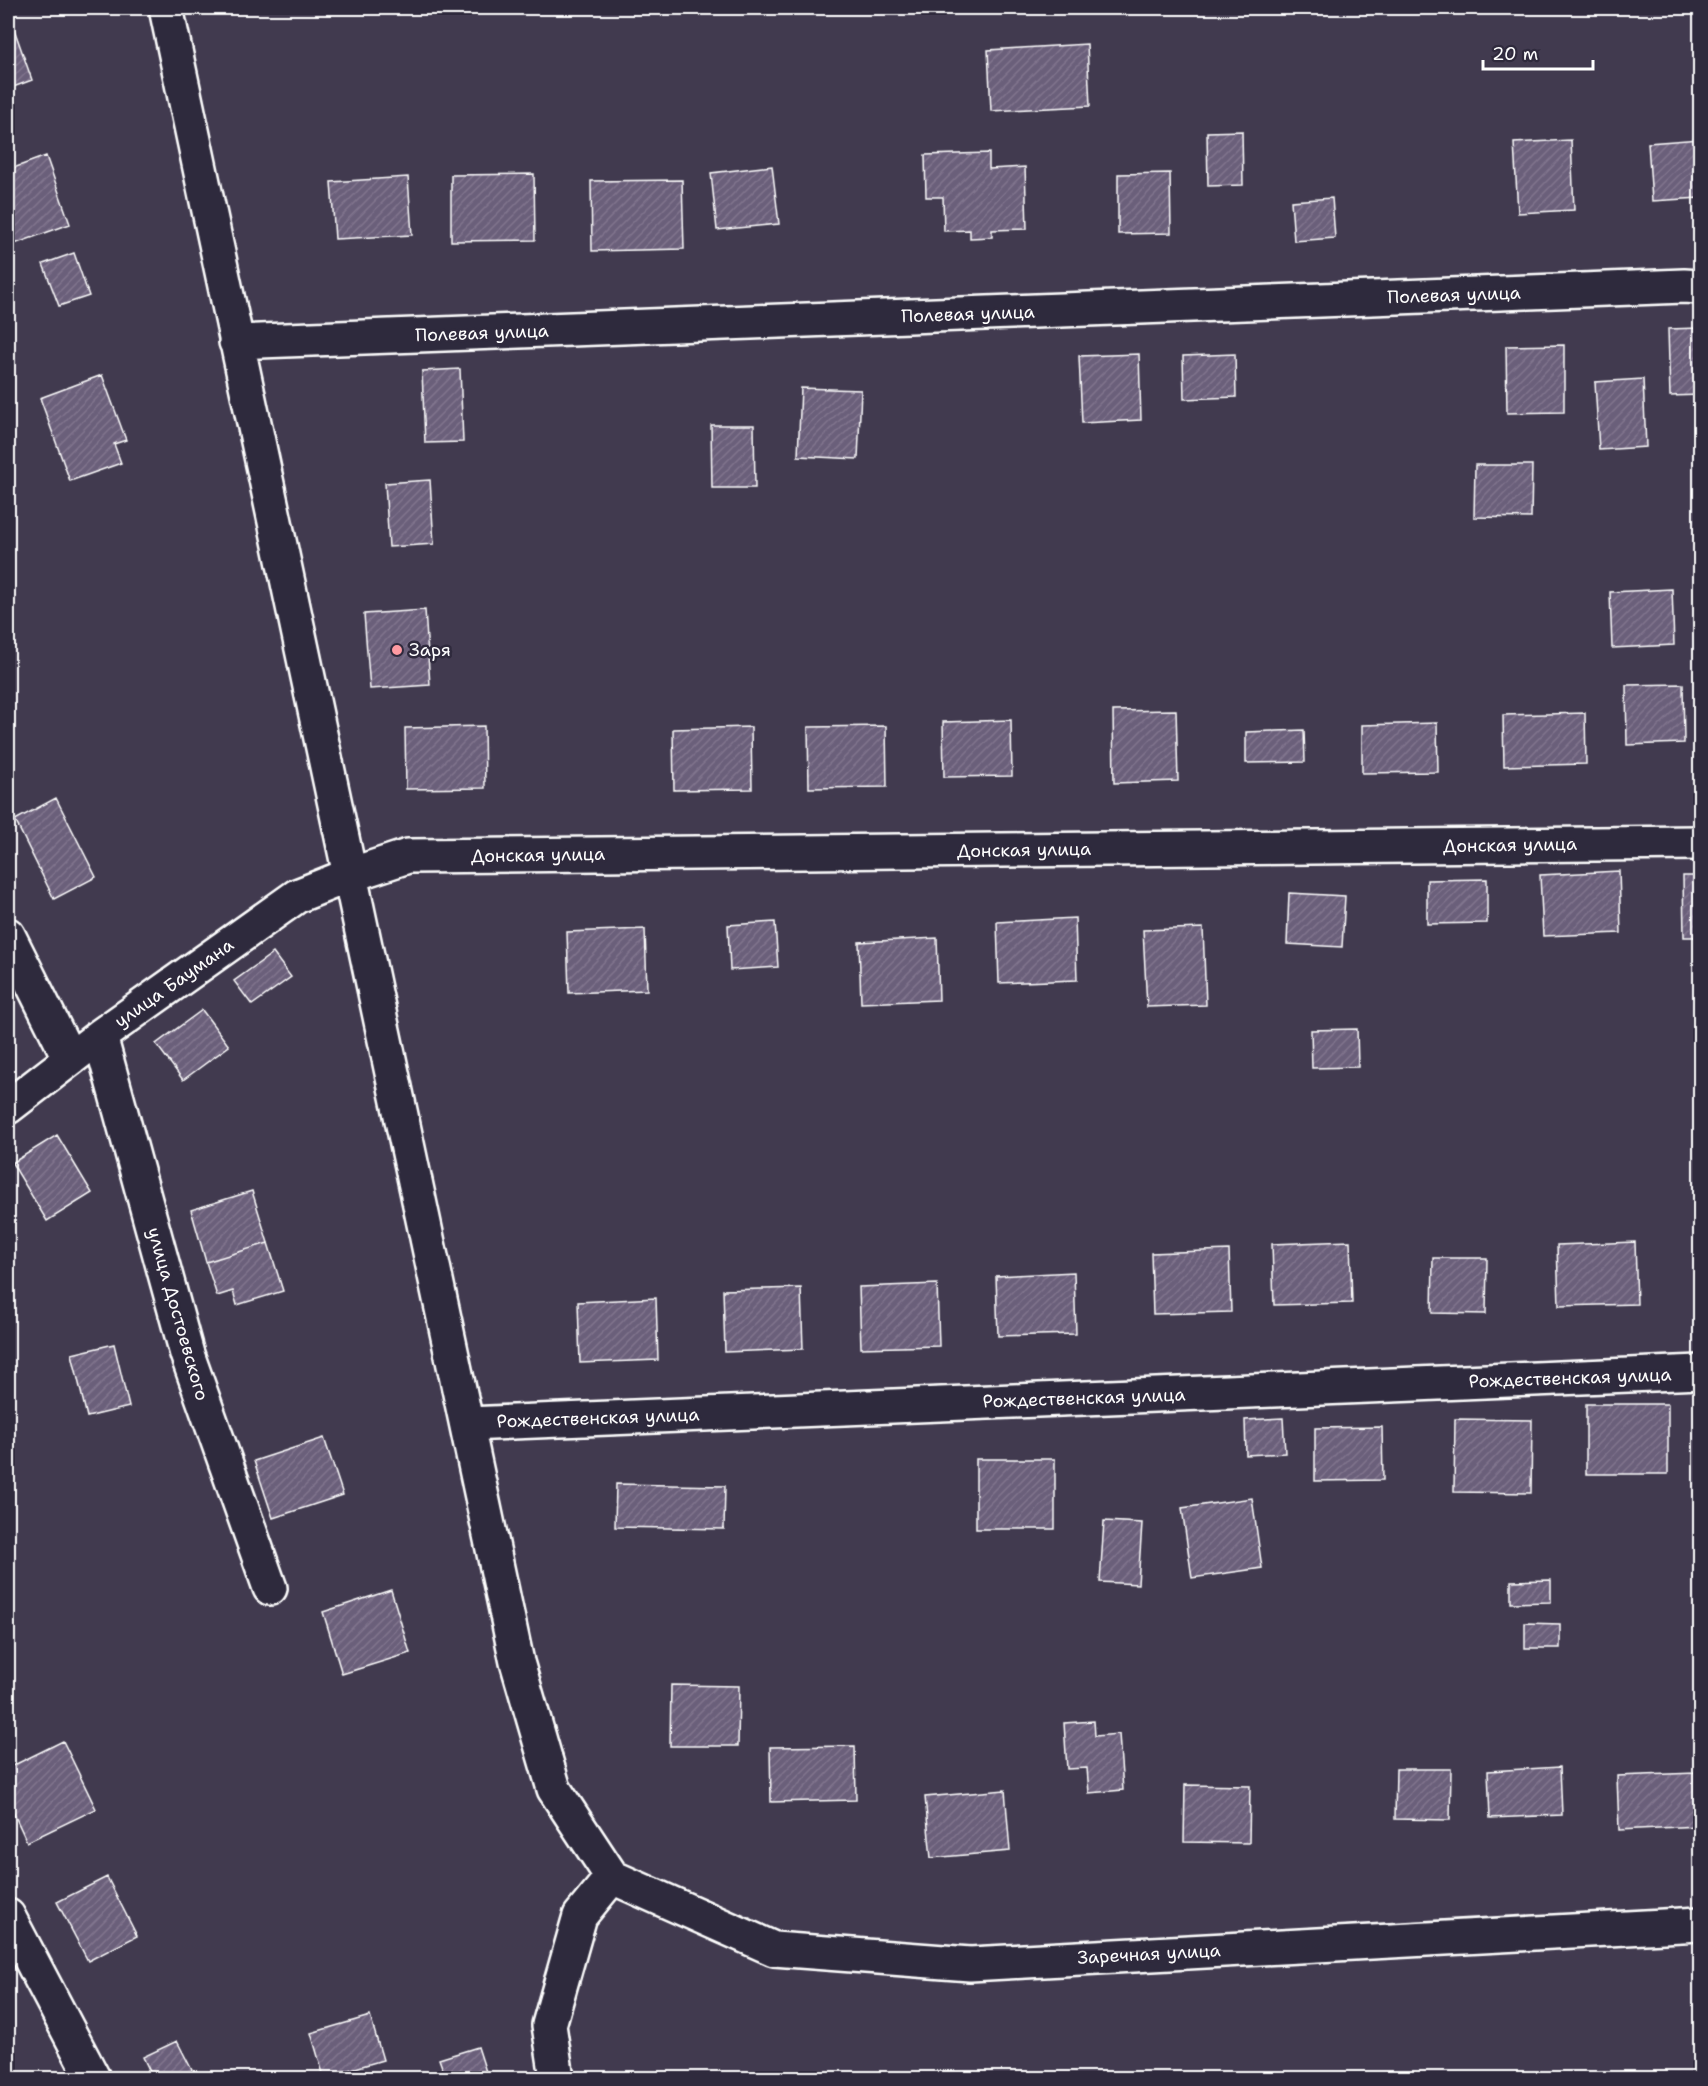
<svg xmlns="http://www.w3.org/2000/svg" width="1708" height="2086" font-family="'Shantell Sans',sans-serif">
<defs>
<pattern id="building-hatch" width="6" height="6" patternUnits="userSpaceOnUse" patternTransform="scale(1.5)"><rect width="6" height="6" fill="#6b5e7a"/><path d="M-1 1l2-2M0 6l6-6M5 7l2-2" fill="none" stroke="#81768e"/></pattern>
</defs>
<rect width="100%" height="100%" fill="#413a4f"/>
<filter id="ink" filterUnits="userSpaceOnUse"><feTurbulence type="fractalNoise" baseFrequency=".0167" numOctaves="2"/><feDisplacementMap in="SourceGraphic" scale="12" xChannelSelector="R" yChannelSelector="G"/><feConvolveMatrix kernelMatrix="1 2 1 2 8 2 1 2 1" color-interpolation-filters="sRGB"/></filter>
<g filter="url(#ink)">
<path fill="url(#building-hatch)" stroke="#fff" stroke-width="1.5" d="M8 12 32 80 8 89Z
M1087 44 1090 106 991 111 988 50Z
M1242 131 1243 185 1208 186 1207 132Z
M1700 139V198L1652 201 1648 143Z
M1571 140 1574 210 1518 213 1514 143Z
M989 153V169L1025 167 1027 229 992 230V237L970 238V230L944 231 943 197H926L925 155Z
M46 156 70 224 9 246 8 170Z
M772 166 779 224 717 230 711 173Z
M1170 173 1171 233 1118 234V174Z
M534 174 535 240 451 241V175Z
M408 177 412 235 335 239 331 182Z
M682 180 684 249 592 251 591 181Z
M1332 198 1335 238 1294 241 1291 201Z
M74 253 89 296 59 306 43 264Z
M1700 328V395L1670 396 1668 329Z
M1564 345V412L1507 413 1506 346Z
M1139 354 1141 420 1082 423 1079 356Z
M1235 354 1236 397 1184 399 1183 356Z
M460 369 463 442 425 443 422 371Z
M102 375 126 440 114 444 121 463 70 481 40 398Z
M1643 379 1646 447 1599 450 1595 382Z
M801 388 861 390 858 459 798 456Z
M711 425H754L755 488H712Z
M1475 465H1532L1531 518 1474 517Z
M430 480 434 544 389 547 385 483Z
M1672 589 1674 645 1612 648 1610 592Z
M425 610 430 685 370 689 364 614Z
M1683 684 1684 743 1627 745 1626 685Z
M1176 710 1178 781 1114 783 1113 711Z
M1585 713 1586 764 1504 766 1503 715Z
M1011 720 1012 776 944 777 943 722Z
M1437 723 1438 772 1362 773V725Z
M484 726 485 788 406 789 405 728Z
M886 726 887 787 809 788 808 727Z
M751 727 752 789 674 790 673 729Z
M1304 730 1305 762 1246 763V732Z
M56 798 96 877 54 899 15 820Z
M1619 871 1621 933 1543 936 1540 875Z
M1683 876H1700V937H1684Z
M1487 879V923L1427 924V880Z
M1289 893 1345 896 1342 947 1287 944Z
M1075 918 1077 980 999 983 997 922Z
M775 922 778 967 730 970 728 925Z
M1203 928 1206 1005 1147 1007 1143 930Z
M645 929 647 990 569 993 567 932Z
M937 938 939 1000 861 1003 859 942Z
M273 953 291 977 252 1005 234 981Z
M202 1010 229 1046 183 1080 156 1044Z
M1357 1029 1358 1067 1312 1068 1311 1030Z
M57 1135 92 1193 47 1221 12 1163Z
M252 1191 268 1243 206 1262 191 1210Z
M1350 1241 1352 1303 1274 1305 1272 1244Z
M1635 1242 1637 1304 1559 1306 1557 1245Z
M268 1243 283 1291 237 1305 233 1291 217 1296 206 1262Z
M1229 1250 1231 1312 1153 1314 1151 1253Z
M1433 1258H1487L1486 1314 1432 1313Z
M1074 1272 1076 1334 998 1336 996 1276Z
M937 1284 939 1346 861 1348 859 1287Z
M801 1288 803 1349 725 1352 723 1290Z
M656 1298 658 1360 580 1363 578 1302Z
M114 1344 129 1407 87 1417 72 1354Z
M1586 1404H1668V1474H1586Z
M1283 1418 1285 1453 1246 1455 1245 1420Z
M1455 1419 1532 1420 1531 1493 1454 1492Z
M1382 1427 1383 1480 1315 1481V1428Z
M324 1438 343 1495 273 1518 254 1461Z
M976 1459H1055V1529H976Z
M616 1484 725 1486 724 1529 615 1527Z
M1252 1498 1262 1568 1192 1578 1182 1508Z
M1104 1521 1142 1523 1138 1584 1100 1582Z
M1551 1580V1602L1511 1603V1581Z
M391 1590 410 1653 342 1674 323 1612Z
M1525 1623 1560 1624V1648H1525Z
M671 1685 739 1686 738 1746H670Z
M1094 1721 1095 1736 1119 1734 1123 1790 1089 1793 1087 1768 1067 1769 1064 1723Z
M63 1741 96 1809 27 1842 8 1801V1768Z
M855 1746 856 1800 771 1802 770 1747Z
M1560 1767 1562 1815 1490 1818 1488 1771Z
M1396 1769H1451L1450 1820 1395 1819Z
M1696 1773 1698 1826 1619 1830 1617 1776Z
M1185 1785 1250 1786 1249 1843 1184 1842Z
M1005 1790 1010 1851 931 1858 925 1797Z
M107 1877 137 1936 88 1961 57 1902Z
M370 2016 383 2060 324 2077 311 2033Z
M177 2041 196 2078H153L143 2057Z
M478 2047 488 2078H446L439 2059Z
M8 2058 17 2076 12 2078H8Z"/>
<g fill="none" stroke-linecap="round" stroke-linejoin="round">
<defs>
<path id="minor" d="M166 8 517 1662 554 1789 612 1877
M236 342 1684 286 1700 287
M8 935 70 1059
M100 1036 187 1354 270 1588
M8 1107 100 1036 297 896 350 875 408 856 1700 843
M467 1424 1700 1372
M612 1877 774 1949 970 1964 1700 1924
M8 1916 93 2078
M557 2078 549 2025 580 1916 612 1877"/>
</defs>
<use href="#minor" stroke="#fff" stroke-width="38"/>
<use href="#minor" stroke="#2f2a3d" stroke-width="33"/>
</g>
</g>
<circle fill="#ff9aa2" stroke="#2f2a3d" stroke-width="2" cx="397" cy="650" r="6"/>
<g text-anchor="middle" stroke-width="5" stroke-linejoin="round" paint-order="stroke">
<g font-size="18" fill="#fff" stroke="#2f2a3d">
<text transform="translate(1454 295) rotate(-2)" y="6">Полевая улица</text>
<text transform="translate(968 314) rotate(-2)" y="6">Полевая улица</text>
<text transform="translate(482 333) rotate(-2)" y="6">Полевая улица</text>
<text transform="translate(1510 845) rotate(-1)" y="6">Донская улица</text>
<text transform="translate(1024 850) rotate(-1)" y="6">Донская улица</text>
<text transform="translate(538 855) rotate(-1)" y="6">Донская улица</text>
<text transform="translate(174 983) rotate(-35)" y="6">улица Баумана</text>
<text transform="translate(178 1314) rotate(74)" y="6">улица Достоевского</text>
<text transform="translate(1570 1378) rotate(-2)" y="6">Рождественская улица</text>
<text transform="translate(1084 1398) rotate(-2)" y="6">Рождественская улица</text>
<text transform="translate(598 1418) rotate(-2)" y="6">Рождественская улица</text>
<text transform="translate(1149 1954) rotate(-3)" y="6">Заречная улица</text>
</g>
<g font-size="18" fill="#fff" stroke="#2f2a3d" text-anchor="start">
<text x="409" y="656">Заря</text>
</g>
</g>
<rect width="1708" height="2086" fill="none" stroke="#2f2a3d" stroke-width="30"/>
<rect x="15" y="15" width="1678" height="2056" fill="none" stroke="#fff" stroke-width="2" filter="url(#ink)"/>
<path d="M1483 60v9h110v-9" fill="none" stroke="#ffffff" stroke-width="3"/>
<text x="1492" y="60" font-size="18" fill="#ffffff" stroke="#2f2a3d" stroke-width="4.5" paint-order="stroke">20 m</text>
</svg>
